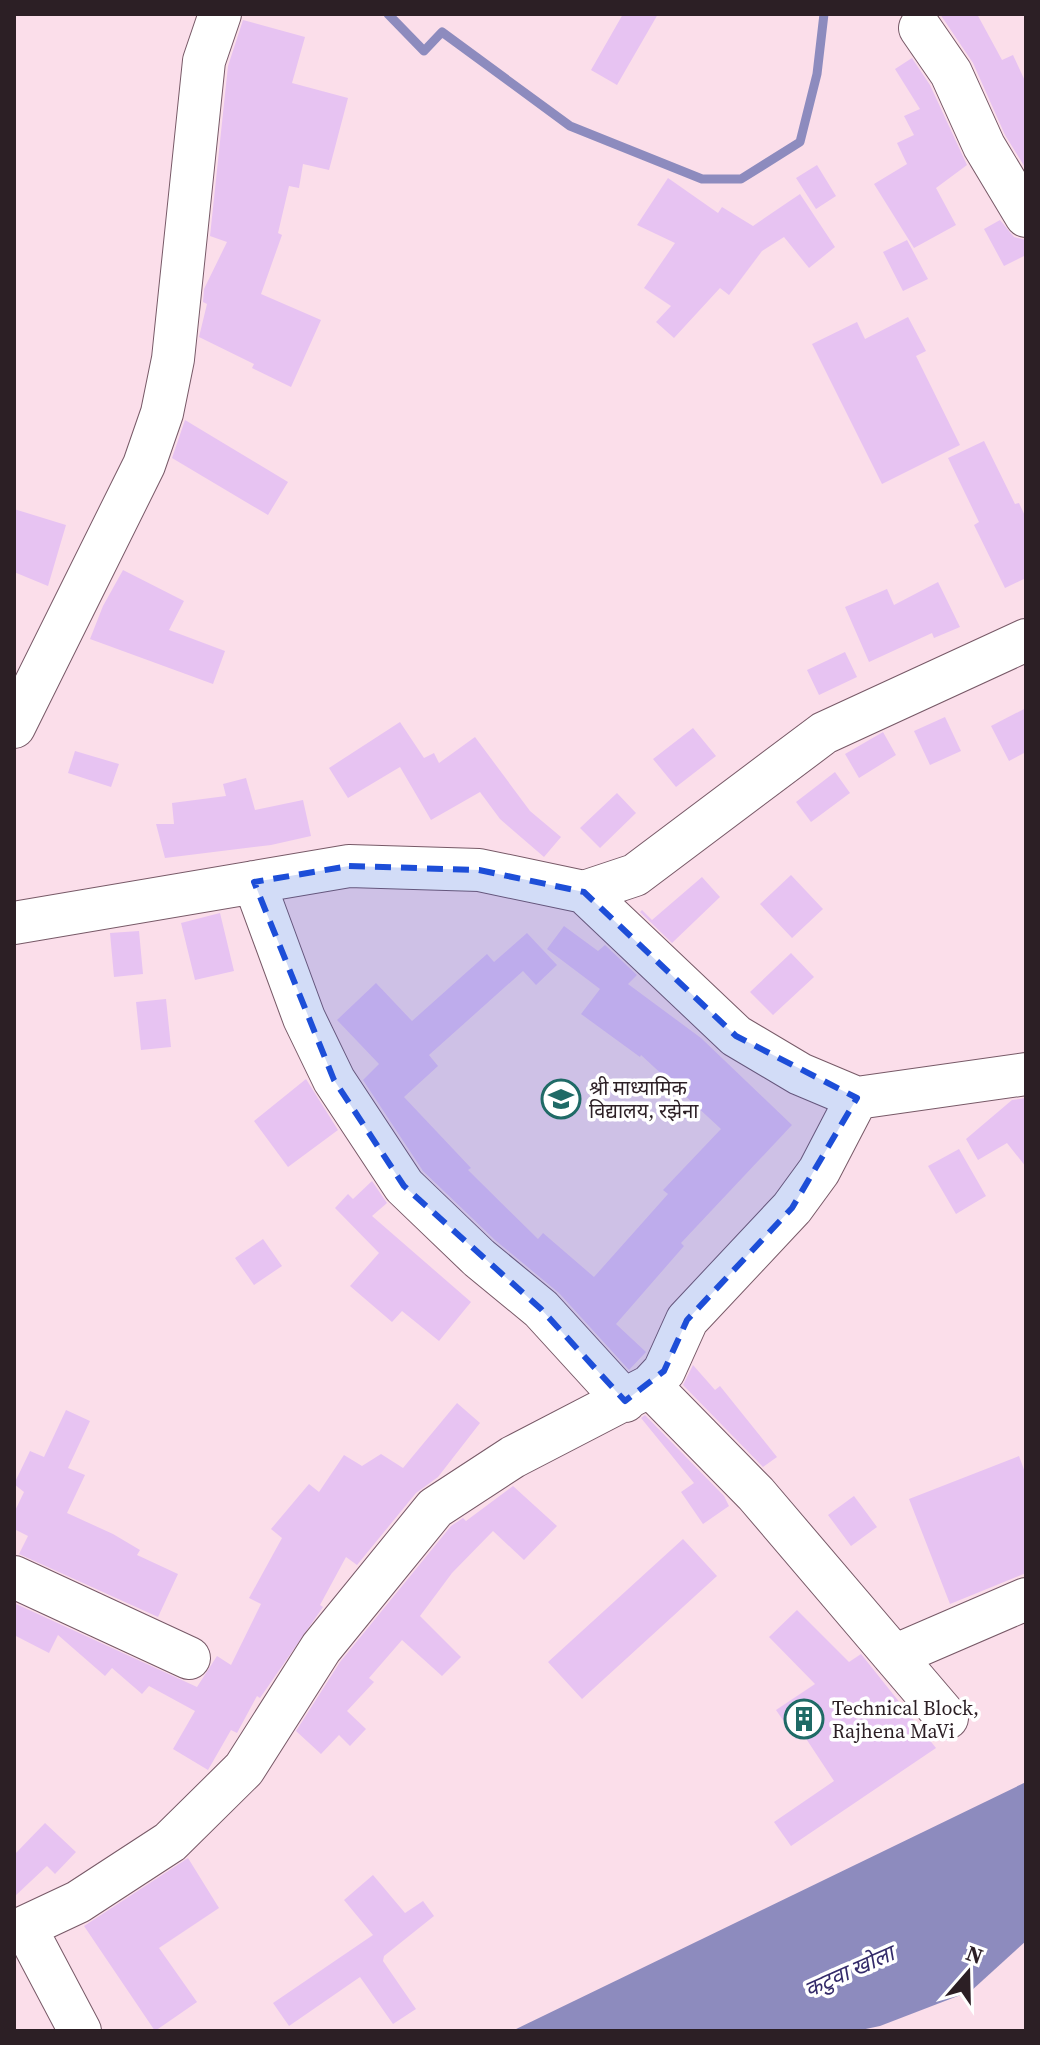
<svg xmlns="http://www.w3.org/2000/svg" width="1040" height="2045" font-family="'Source Serif 4','Noto Sans Devanagari',serif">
<rect width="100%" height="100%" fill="#fbdeea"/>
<path fill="#8d8bbe" d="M1026 1782V1941L971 1991 880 2026 856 2031H512Z"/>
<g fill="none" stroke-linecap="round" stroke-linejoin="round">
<path stroke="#8d8bbe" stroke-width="9" d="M388 14 424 51 442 32 570 126 702 179H741L800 142 817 74 824 14"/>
</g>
<path fill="#e7c3f2" d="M623 14H658L617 85 591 70Z
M940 14H977L1002 60 1013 55 1026 83V169L1005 135 973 63Z
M243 20 305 37 292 83 348 98 329 170 303 164 299 188 289 186 278 233 282 235 261 294 321 320 291 387 252 368 254 364 199 337 207 304 203 302 204 289 227 242 210 236 228 66Z
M912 58 930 85 967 165 936 188 956 225 914 248 874 184 907 164 897 143 914 135 904 116 920 109 895 69Z
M817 165 836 196 816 209 796 178Z
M668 178 718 213 722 207 753 226 800 194 835 247 809 268 784 237 762 251 729 295 720 288 674 338 656 322 671 306 644 288 675 243 637 225Z
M1000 220 1014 237 1026 240V255L1004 266 984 229Z
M907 240 928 279 903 291 883 252Z
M908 317 926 351 916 356 960 445 882 484 812 344 857 322 865 339Z
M185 420 288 482 268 515 172 458Z
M984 441 1015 504 1019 503 1026 518V578L1005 588 974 525 979 522 948 458Z
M14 509 66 525 48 586 14 572Z
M123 570 184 601 169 630 225 651 213 684 90 639 103 606Z
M938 582 960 627 934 638 932 633 869 662 845 607 887 589 894 605Z
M845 652 857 677 819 695 807 670Z
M1026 708V752L1009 761 991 726Z
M945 717 961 751 930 765 914 731Z
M400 722 424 758 434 753 439 763 475 737 530 811 561 837 544 857 500 819 480 792 431 820 400 767 348 798 329 768Z
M693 728 716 756 676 787 653 759Z
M883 732 896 755 859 778 845 754Z
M75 751 119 764 111 787 68 773Z
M835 772 850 793 811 822 796 802Z
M246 778 255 810 303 800 311 836 271 845 165 858 156 824H174L172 803 226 796 223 784Z
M617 793 636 813 600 848 580 828Z
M791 875 823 909 792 938 760 904Z
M702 877 720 897 672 943 640 912 642 910 652 920Z
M220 913 234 971 195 980 181 923Z
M564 926 598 951 605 945 637 975 628 984 701 1038 792 1125 681 1243 684 1246 616 1324 646 1352 629 1370 559 1293 495 1240 423 1171 363 1080 379 1064 337 1020 376 983 412 1021 487 954 494 962 527 933 557 965 536 985 523 971 429 1055 438 1066 404 1097 471 1168 468 1170 538 1239 543 1233 594 1277 668 1194 663 1190 721 1129 641 1055 640 1057 581 1014 600 989 547 949Z
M139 931 143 974 114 977 110 933Z
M791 953 814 977 773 1015 750 992Z
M166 999 171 1047 141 1050 136 1002Z
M306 1079 338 1130 288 1167 254 1121Z
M1026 1098V1167L1007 1143 978 1160 966 1139 1012 1100Z
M959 1149 986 1196 956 1214 928 1166Z
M372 1181 387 1203 372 1216 471 1302 439 1341 402 1311 392 1322 350 1286 379 1253 335 1208 348 1194 353 1199Z
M263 1239 282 1266 254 1285 235 1258Z
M693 1365 715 1390 720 1386 777 1457 763 1467 683 1385Z
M457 1403 480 1423 438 1477 416 1493 357 1565 346 1557 320 1605 323 1607 260 1698 257 1696 237 1733 231 1730 208 1770 173 1749 195 1711 149 1686 142 1694 112 1668 105 1676 58 1635 49 1653 14 1635V1603L197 1687 217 1656 231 1665 261 1604 249 1598 282 1538 271 1529 309 1484 319 1492 344 1455 362 1466 381 1454 403 1468Z
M66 1410 90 1421 68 1468 85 1475 67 1513 113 1534 140 1550 137 1555 178 1574 158 1617 19 1554 28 1536 14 1529V1513L24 1492 14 1484 30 1451 44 1457Z
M645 1415 724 1496 729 1506 703 1524 681 1492 694 1483 641 1418Z
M1019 1456 1026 1475V1573L950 1604 909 1499Z
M513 1486 557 1526 524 1560 493 1531 452 1573 420 1616 461 1657 442 1676 402 1640 369 1678 374 1682 347 1711 366 1729 350 1746 339 1735 321 1754 296 1731 340 1662 451 1526 463 1518 466 1521Z
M854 1496 877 1527 851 1546 828 1515Z
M683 1539 717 1576 582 1699 548 1662Z
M797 1610 849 1662 861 1654 936 1748 791 1846 774 1822 834 1781 803 1734 796 1739 776 1710 815 1684 769 1637Z
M45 1823 76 1852 55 1874 47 1866 14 1897V1855Z
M188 1858 219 1908 159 1948 197 2002 155 2031 84 1926Z
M373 1875 405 1913 423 1901 434 1916 384 1956 383 1961 416 2009 393 2024 360 1977 289 2026 273 2003 373 1935 344 1900Z"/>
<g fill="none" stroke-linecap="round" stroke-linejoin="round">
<defs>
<path id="minor" d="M920 28 951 73 984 146 1026 216
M14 727 144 465 162 413 173 359 204 61 220 14
M254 882 304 1018 334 1080 404 1186 479 1258 541 1309 625 1401
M584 892 736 1036 800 1074 857 1098 1026 1074
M14 923 349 866 479 870 584 892 635 875 824 733 1026 640
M650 1386 756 1494 947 1718
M14 1577 189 1658
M894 1656 1026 1599
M25 1927 80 2031
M14 1932 78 1902 170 1842 244 1769 321 1648 435 1508 513 1457 650 1386 664 1371 687 1320 792 1208 819 1171 857 1098"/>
</defs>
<use href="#minor" stroke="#775967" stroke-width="44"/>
<use href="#minor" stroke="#fff" stroke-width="42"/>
</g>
<path fill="#1d4ed8" fill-opacity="0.2" stroke="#1d4ed8" stroke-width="6" stroke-dasharray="16 10" stroke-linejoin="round" d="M349 866 479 870 584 892 736 1036 857 1098 792 1208 687 1320 664 1371 625 1401 541 1309 404 1186 334 1080 254 882Z"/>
<defs>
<symbol id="school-ring" viewBox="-11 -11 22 22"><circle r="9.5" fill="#fff" stroke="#1f6a66" stroke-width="1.5"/><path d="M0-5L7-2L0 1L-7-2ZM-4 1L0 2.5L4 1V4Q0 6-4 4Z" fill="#1f6a66"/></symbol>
<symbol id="building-ring" viewBox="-11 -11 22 22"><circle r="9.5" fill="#fff" stroke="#1f6a66" stroke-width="1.5"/><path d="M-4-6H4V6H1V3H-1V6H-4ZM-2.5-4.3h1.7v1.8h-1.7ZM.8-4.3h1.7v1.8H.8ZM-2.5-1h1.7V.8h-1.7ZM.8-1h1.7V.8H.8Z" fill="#1f6a66"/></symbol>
</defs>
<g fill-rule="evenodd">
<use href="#school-ring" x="539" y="1077" width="44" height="44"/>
<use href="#building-ring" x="782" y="1697" width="44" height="44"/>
</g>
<g text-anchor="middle" stroke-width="7" stroke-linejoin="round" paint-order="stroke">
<g font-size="20" fill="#2c1f25" stroke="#fff" text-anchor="start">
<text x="589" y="1095">श्री माध्यामिक<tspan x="589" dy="23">विद्यालय, रझेना</tspan></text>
<text x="832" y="1715">Technical Block,<tspan x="832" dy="23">Rajhena MaVi</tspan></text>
</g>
<g font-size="22" font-style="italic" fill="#342b6a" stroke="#fff">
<text transform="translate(849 1971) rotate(-24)" y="8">कटुवा खोला</text>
</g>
</g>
<rect width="1040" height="2045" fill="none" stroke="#2c1f25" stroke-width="32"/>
<g transform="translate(968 1973) rotate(20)" stroke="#ffffff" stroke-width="6" paint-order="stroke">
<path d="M0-6L14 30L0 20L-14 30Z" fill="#2c1f25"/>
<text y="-12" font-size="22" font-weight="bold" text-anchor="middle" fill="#2c1f25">N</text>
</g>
</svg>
